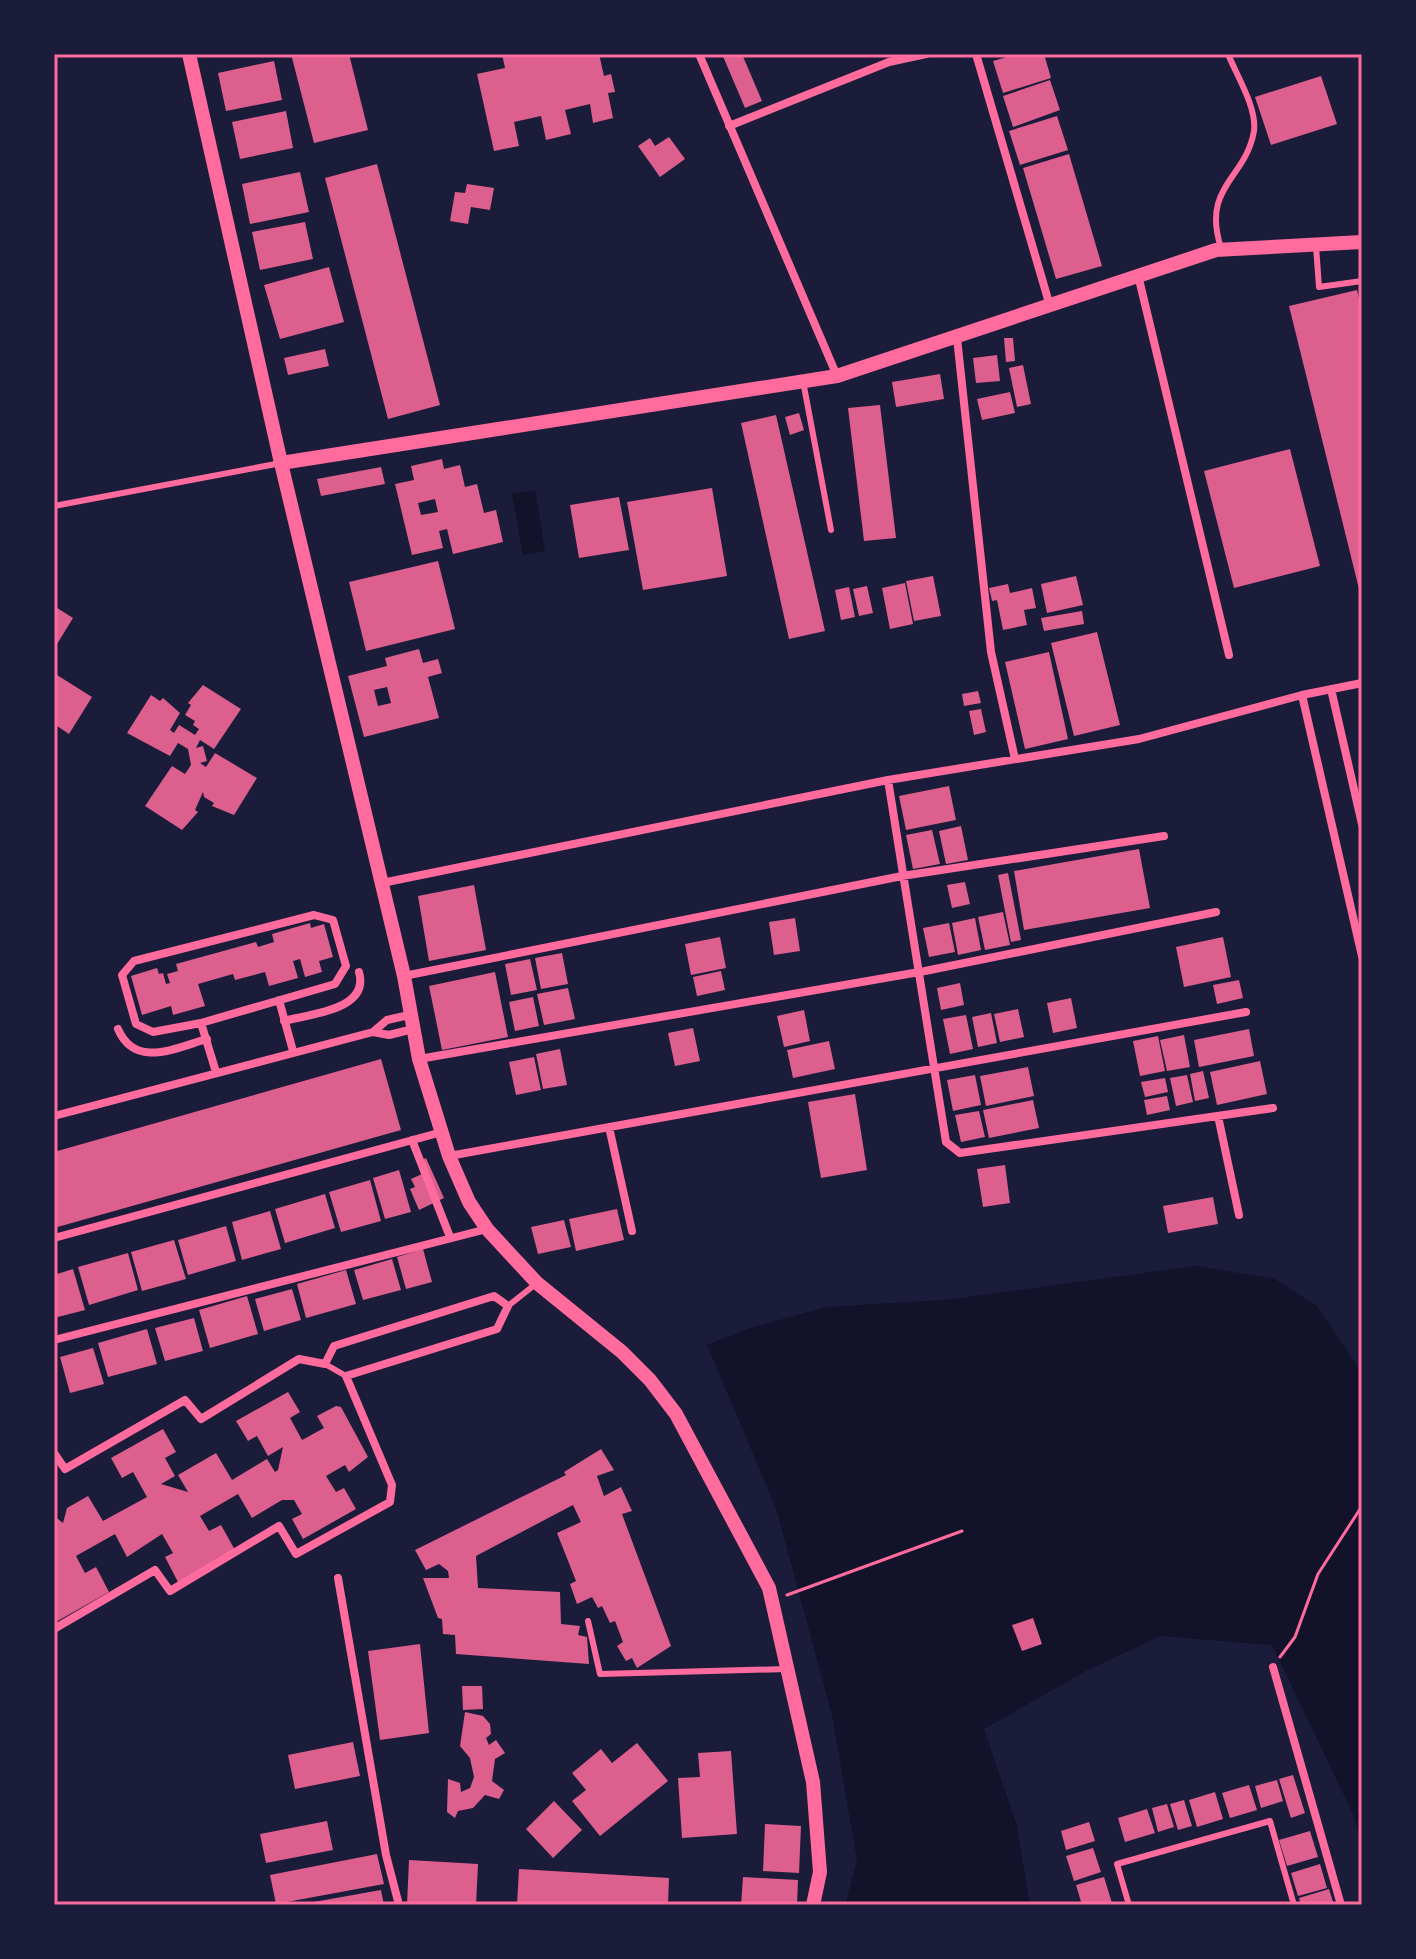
<svg xmlns="http://www.w3.org/2000/svg" width="1416" height="1959" font-family="Signika,sans-serif">
<rect width="100%" height="100%" fill="#1b1b3a"/>
<path fill="#12122b" d="M535 490 545 551 523 555 512 494Z
M1196 1266 1275 1279 1317 1306 1362 1373V1847L1354 1816 1272 1645 1160 1636 1086 1671 984 1729 1017 1826 1030 1905H845L857 1860 832 1715 776 1508 707 1345 744 1330 826 1307 945 1300Z"/>
<path fill="#dd5f8e" fill-rule="evenodd" d="M291 54H349L368 130 314 143Z
M502 54H599L604 76 611 74 615 92 608 93 613 118 593 123 590 104 565 110 571 134 546 140 541 116 514 122 519 146 494 151 477 74 505 68Z
M722 54H742L762 101 745 108Z
M1017 54H1044L1051 78 1003 93 993 61Z
M274 61 282 100 226 111 218 73Z
M1321 76 1337 124 1271 145 1255 97Z
M1050 80 1060 110 1013 127 1003 96Z
M286 111 293 148 240 159 232 122Z
M1057 116 1068 150 1020 165 1009 131Z
M669 137 685 159 660 177 638 146 650 138 655 146Z
M1069 154 1102 266 1056 279 1023 168Z
M377 164 440 405 388 419 325 178Z
M300 172 309 212 250 224 242 184Z
M467 184 494 188 490 210 471 207 468 224 450 221 455 192 465 193Z
M305 222 313 259 260 270 252 232Z
M329 267 344 322 280 339 264 285Z
M1357 290 1362 311 1361 597 1289 306Z
M1004 338H1013L1015 361 1006 362Z
M325 349 329 366 288 375 284 358Z
M997 355 1000 381 976 383 973 358Z
M1023 365 1031 404 1017 407 1009 368Z
M940 374 944 399 896 407 892 382Z
M1010 392 1015 413 982 420 977 399Z
M880 405 896 538 864 541 848 408Z
M799 413 804 430 790 435 785 417Z
M776 415 825 631 789 639 741 423Z
M1290 449 1320 566 1234 588 1204 471Z
M442 459 444 469 460 465 465 487 477 484 484 513 496 510 503 542 453 554 447 529 439 531 443 548 412 555 395 484 414 480 411 466ZM435 499 438 512 421 515 418 503Z
M381 467 385 484 321 496 317 479Z
M712 488 727 576 643 590 627 502Z
M619 497 629 550 579 558 570 505Z
M438 561 455 629 366 651 349 582Z
M933 576 941 616 914 621 906 581Z
M1076 576 1083 605 1047 613 1041 584Z
M905 583 913 624 890 629 882 588Z
M1008 584 1010 593 1032 588 1036 608 1024 610 1027 625 1003 630 997 600 992 601 989 588Z
M867 586 873 613 859 616 853 589Z
M849 587 855 617 841 620 835 590Z
M54 606 73 618 54 649Z
M1082 611 1084 624 1044 631 1041 618Z
M1097 632 1120 725 1074 736 1051 643Z
M419 649 423 663 438 659 442 673 428 677 439 718 364 737 348 676 387 666 385 658ZM387 687 391 703 378 706 374 690Z
M1049 652 1068 739 1025 749 1005 662Z
M57 675 92 697 69 734 54 724V676Z
M203 685 241 709 214 749 200 740 196 748 203 746 207 761 200 763 206 767 215 753 257 778 234 815 212 806 214 803 204 797 203 792 195 810 198 812 182 830 145 806 172 766 185 774 191 765 188 749 178 743 170 756 127 733 151 695 160 701 163 698 180 713 170 730 174 733 179 725 195 735 199 729 193 725 195 721 185 715 191 705 188 703Z
M978 691 981 703 964 706 962 694Z
M981 709 986 732 974 735 969 711Z
M949 786 956 820 906 830 899 796Z
M961 826 968 860 946 864 939 831Z
M932 830 940 864 913 869 906 835Z
M1139 849 1150 908 1024 930 1014 871Z
M1008 873 1021 940 1011 942 998 875Z
M965 882 970 904 952 908 947 885Z
M474 885 486 950 429 961 418 896Z
M1003 912 1010 945 985 950 978 917Z
M795 918 800 951 774 955 769 922Z
M975 918 981 950 958 955 952 923Z
M310 923 311 928 324 924 333 957 319 961 322 972 305 977 300 959 293 961 298 978 269 986 265 972 235 980 233 974 198 984 205 1006 173 1015 171 1006 142 1015 131 976 157 968 159 974 163 973 166 984 170 983 167 974 178 971 176 964 256 942 258 947 274 942 272 934Z
M949 923 955 952 929 957 923 928Z
M720 937 726 968 691 975 685 944Z
M1223 937 1231 977 1184 987 1176 947Z
M562 953 568 984 541 989 535 958Z
M530 959 537 990 511 995 505 964Z
M721 971 725 990 697 996 693 977Z
M495 972 508 1037 442 1050 429 986Z
M1239 980 1243 998 1217 1004 1213 985Z
M960 983 964 1005 941 1010 937 988Z
M568 988 575 1019 544 1025 537 994Z
M533 997 539 1026 515 1031 509 1002Z
M1071 998 1077 1028 1053 1033 1047 1003Z
M1018 1009 1024 1037 1000 1042 994 1014Z
M804 1010 810 1041 784 1047 777 1016Z
M991 1013 997 1043 978 1047 972 1017Z
M966 1015 973 1049 950 1054 943 1019Z
M693 1028 700 1061 675 1066 668 1033Z
M1249 1029 1254 1056 1199 1067 1194 1040Z
M1184 1035 1190 1067 1167 1071 1160 1040Z
M1158 1036 1165 1071 1140 1076 1133 1041Z
M829 1041 835 1069 793 1078 787 1050Z
M560 1049 567 1085 543 1089 536 1054Z
M534 1057 541 1090 516 1095 509 1062Z
M381 1059 401 1130 54 1228V1152Z
M1260 1061 1267 1094 1217 1105 1210 1072Z
M1028 1067 1034 1096 986 1106 980 1076Z
M1203 1071 1209 1098 1195 1101 1190 1074Z
M975 1075 981 1105 953 1111 947 1080Z
M1187 1075 1193 1102 1176 1106 1170 1078Z
M1165 1078 1168 1092 1145 1097 1141 1082Z
M855 1094 867 1170 821 1178 808 1102Z
M1167 1096 1170 1110 1147 1115 1144 1100Z
M1033 1100 1039 1128 989 1138 983 1110Z
M979 1111 985 1137 961 1142 955 1115Z
M426 1158 444 1198 419 1210 410 1189 415 1187 411 1179 422 1174 417 1162Z
M1005 1165 1010 1203 983 1207 977 1169Z
M399 1170 411 1212 385 1219 373 1178Z
M370 1180 381 1221 341 1232 329 1192Z
M325 1194 335 1228 285 1243 275 1209Z
M1213 1197 1218 1224 1168 1233 1163 1206Z
M617 1209 624 1240 576 1251 569 1219Z
M270 1211 281 1249 242 1260 232 1222Z
M564 1220 571 1247 538 1254 531 1227Z
M226 1226 236 1261 188 1275 178 1240Z
M174 1240 186 1279 142 1291 131 1252Z
M423 1249 432 1282 406 1289 397 1257Z
M128 1253 138 1290 89 1305 78 1267Z
M392 1259 401 1290 363 1300 354 1270Z
M73 1269 85 1310 54 1318V1275Z
M346 1270 356 1304 306 1318 297 1284Z
M292 1289 301 1320 264 1331 255 1299Z
M247 1296 258 1334 210 1348 199 1310Z
M194 1318 203 1351 165 1361 155 1328Z
M147 1329 157 1364 108 1377 98 1343Z
M93 1348 104 1384 70 1393 60 1357Z
M288 1392 300 1412 290 1418 302 1440 324 1428 317 1416 336 1406 341 1407 368 1457 349 1472 345 1465 326 1476 336 1492 344 1488 356 1509 303 1539 292 1519 302 1514 294 1500H282L252 1518 238 1494 200 1516 209 1531 221 1525 235 1550 178 1582 165 1557 173 1553 162 1534 127 1557 115 1534 76 1556 85 1573 96 1567 109 1592 54 1623V1516L63 1523 67 1508 88 1496 103 1521 147 1497 133 1472 122 1478 111 1458 163 1429 176 1452 165 1458 175 1476 161 1484 188 1492 178 1475 216 1453 232 1480 267 1459 275 1472 278 1470 283 1447 268 1456 257 1436 248 1441 236 1421Z
M601 1449 614 1470 597 1476 604 1496 621 1487 632 1511 622 1514 671 1646 637 1668 632 1658 626 1661 617 1646 623 1642 615 1621 610 1623 602 1606 598 1608 592 1597 577 1604 570 1584 576 1581 557 1533 581 1522 573 1505 476 1556 478 1588 560 1592 561 1624 580 1626 578 1635 587 1637 589 1664 456 1654 455 1635 443 1634 442 1619 438 1618 423 1578H449L448 1571 439 1564 426 1570 415 1550 566 1475 564 1472Z
M1033 1618 1042 1644 1022 1651 1012 1625Z
M420 1644 429 1733 380 1740 368 1651Z
M462 1686H482L483 1709 463 1710Z
M465 1712 483 1716 490 1724 491 1734 486 1738 489 1745 496 1740 505 1753 495 1759 492 1781 504 1790 499 1799 485 1795 473 1808 458 1811 455 1818 447 1812 448 1779 460 1783 461 1792 470 1788 474 1777 470 1758 460 1746Z
M353 1742 360 1776 295 1789 288 1755Z
M637 1743 668 1781 600 1836 572 1801 586 1790 572 1773 601 1749 612 1763Z
M731 1751 737 1834 682 1838 678 1778 700 1777 698 1753Z
M1293 1775 1305 1813 1291 1818 1279 1779Z
M1277 1780 1283 1801 1261 1808 1255 1786Z
M1249 1785 1257 1810 1230 1818 1222 1793Z
M1215 1792 1223 1819 1197 1827 1189 1800Z
M1184 1800 1192 1826 1178 1830 1170 1804Z
M554 1801 582 1830 553 1858 526 1829Z
M1167 1804 1174 1827 1158 1832 1152 1808Z
M1147 1809 1155 1833 1125 1842 1118 1818Z
M327 1821 333 1850 266 1863 260 1834Z
M1089 1822 1095 1841 1066 1850 1061 1831Z
M765 1824 801 1826 799 1873 763 1871Z
M1310 1831 1318 1857 1287 1866 1279 1840Z
M1093 1848 1101 1872 1074 1881 1066 1856Z
M377 1854 384 1884 276 1904 270 1875Z
M409 1860 478 1864 476 1905H407Z
M1320 1864 1327 1888 1298 1896 1291 1873Z
M519 1869 669 1878 668 1905H517Z
M743 1877 798 1880 797 1905H741Z
M1104 1877 1112 1903 1082 1905 1076 1885Z
M1329 1889 1334 1905H1301L1299 1898Z
M381 1890 384 1905H308V1903Z"/>
<g fill="none" stroke-linecap="round" stroke-linejoin="round">
<path stroke="#ff6b9d" stroke-width="3" d="M787 1595 962 1531
M1280 1657 1295 1637 1318 1574 1362 1506"/>
<path stroke="#ff6b9d" stroke-width="6" d="M1316 246 1319 287 1362 281
M1221 248C1201 186 1246 179 1254 131 1257 108 1237 76 1228 54
M803 381 831 530
M54 506 281 463
M508 1306 537 1283
M325 1364 346 1376
M588 1621 600 1674 787 1669
M1129 1905 1117 1864 1270 1821 1294 1905"/>
<path stroke="#ff6b9d" stroke-width="8" d="M699 54 837 376
M976 54 1050 306
M729 126 889 62 926 54
M1138 275 1229 655
M957 338 991 652 1015 759
M1331 689 1362 824
M1302 695 1362 956
M888 780 946 1142 960 1153 1273 1108
M382 883 888 780 1139 739 1302 695 1362 683
M314 915 333 920 346 966 335 984 201 1023 153 1032 136 1024 122 975 134 961Z
M404 976 902 876 1164 836
M279 1000 293 1051
M409 1015 387 1020 373 1032 389 1035 413 1029
M284 1021C310 1014 370 1010 359 972
M201 1023 216 1072
M118 1029C135 1069 175 1048 207 1039
M419 1059 925 971 1216 912
M54 1116 373 1032
M1218 1116 1239 1215
M609 1127 632 1231
M412 1140 450 1237
M449 1156 1246 1012
M54 1238 442 1132
M54 1340 487 1229
M54 1453 65 1469 185 1400 201 1419 299 1359 325 1364 334 1346 494 1296 508 1306 497 1329 346 1376 392 1485 390 1502 296 1554 279 1526 170 1591 155 1570 54 1629
M338 1578 386 1855 399 1905
M1273 1667 1341 1905"/>
<path stroke="#ff6b9d" stroke-width="14" d="M189 54 281 463 404 976 419 1059 449 1156 469 1202 487 1229 537 1283 622 1352 650 1380 676 1414 769 1588 813 1782 820 1872 813 1905
M281 463 837 376 1216 250 1362 242"/>
</g>
<rect width="1416" height="1959" fill="none" stroke="#1b1b3a" stroke-width="112"/>
<rect x="56" y="56" width="1304" height="1847" fill="none" stroke="#ff6b9d" stroke-width="3"/>
</svg>
